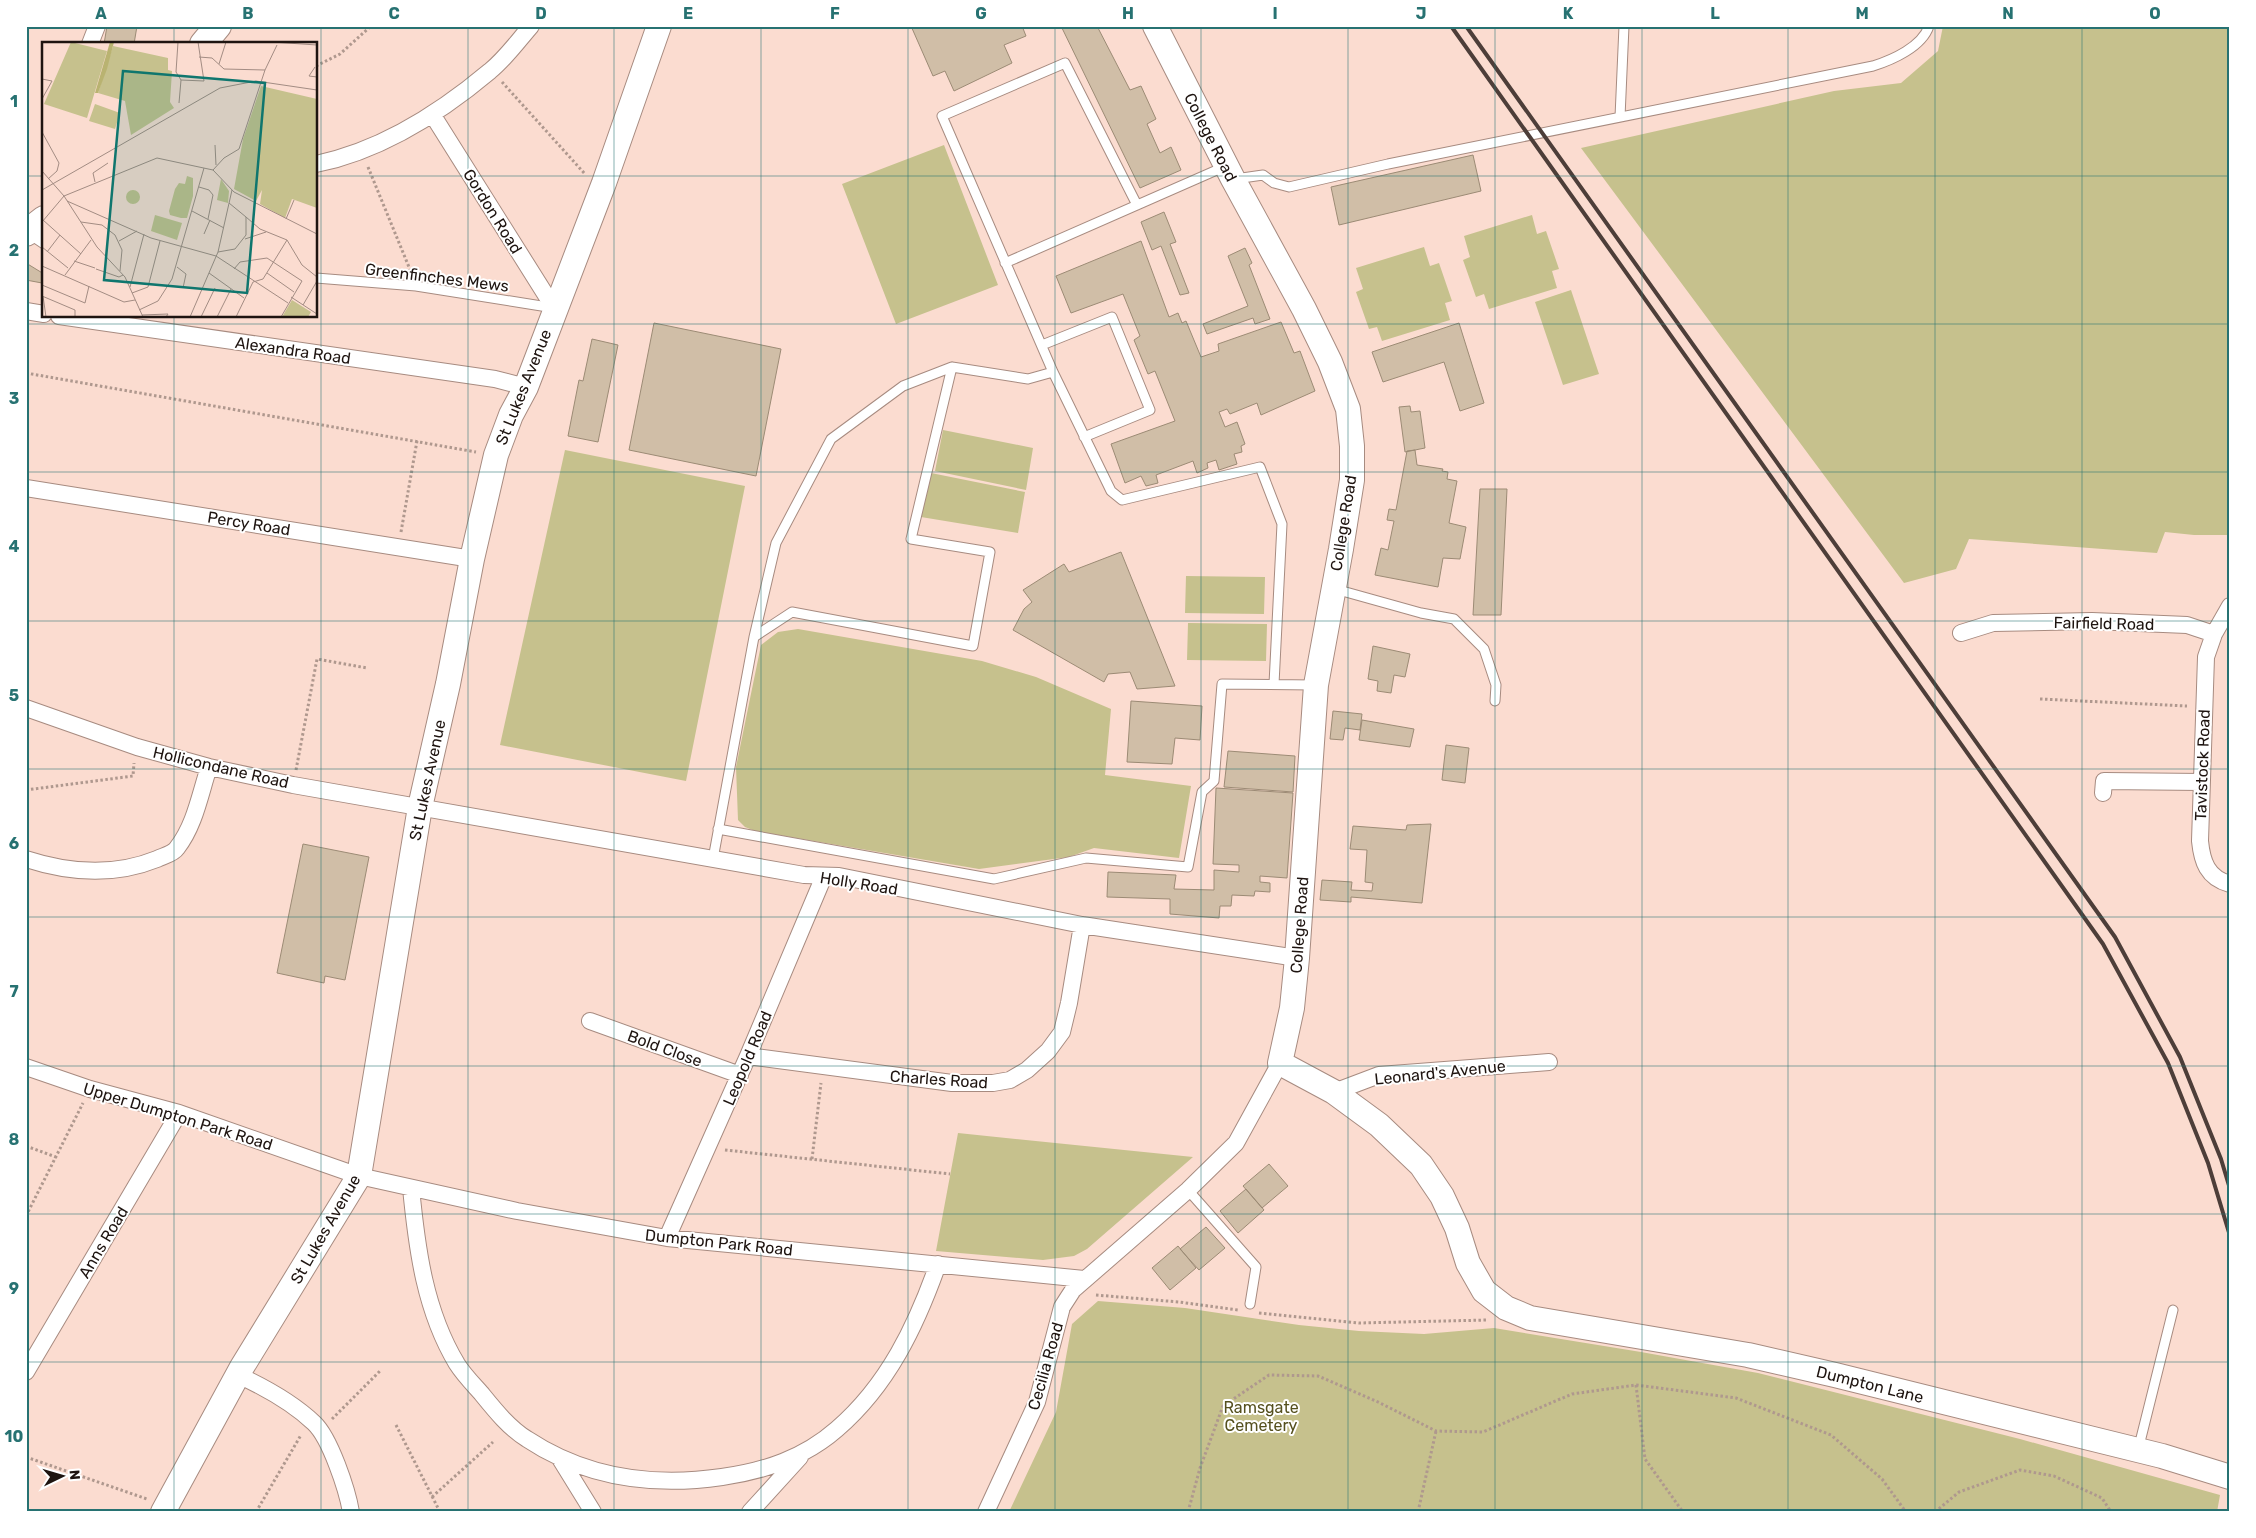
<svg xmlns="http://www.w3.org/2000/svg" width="2256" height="1538" font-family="Rubik,sans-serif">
<rect width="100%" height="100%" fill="#fbdcd0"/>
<path fill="#c6c18d" d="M1943 26H2230V535H2194L2165 532 2157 553 1969 539 1956 569 1904 583 1581 148 1834 91 1901 83 1938 51Z
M944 145 998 285 896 324 842 184Z
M1532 215 1537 234 1546 231 1559 269 1552 271 1557 288 1489 309 1484 294 1476 297 1463 260 1470 257 1464 236Z
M1424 247 1430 266 1439 263 1452 301 1445 303 1450 320 1382 341 1377 327 1369 329 1356 292 1363 289 1356 268Z
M1571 290 1599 374 1563 385 1535 302Z
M943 430 1033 448 1026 490 935 471Z
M565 450 745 486 686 781 500 745Z
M931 473 1025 492 1018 533 921 517Z
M1186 576 1265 577 1264 614 1185 613Z
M1188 623 1267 624 1266 661 1187 660Z
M798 629 982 661 1036 677 1111 709 1105 775 1191 786 1179 858 1094 848 1069 857 979 869 755 831 745 827 738 820 736 767 761 645 778 632Z
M958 1133 1193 1157 1087 1249 1074 1256 1043 1260 936 1251Z
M1098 1301 1185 1308 1299 1325 1359 1331 1424 1334 1494 1328 1641 1352 1758 1373 2020 1439 2220 1495 2217 1512H1009L1056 1412 1072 1324Z"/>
<path fill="#d0bea7" stroke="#9c8b75" d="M107 26H137L134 44H104Z
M911 26H1022L1026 36 1004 45 1012 63 954 91 945 71 933 76Z
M1061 26H1097L1130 90 1141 86 1156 119 1147 124 1160 153 1171 147 1181 170 1140 188Z
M1473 155 1481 191 1339 225 1331 187Z
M1164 212 1176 242 1170 244 1189 293 1180 295 1161 246 1152 250 1141 222Z
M1141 241 1169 317 1178 313 1182 323 1186 321 1201 357 1219 351 1218 344 1281 322 1294 353 1300 351 1315 391 1261 415 1257 403 1230 414 1227 409 1219 412 1225 427 1237 422 1245 444 1241 446 1242 452 1234 454 1237 464 1219 470 1216 460 1207 463 1208 468 1197 473 1193 461 1156 475 1158 483 1146 486 1141 476 1125 483 1111 444 1175 421 1155 371 1148 374 1134 340 1140 336 1123 294 1071 313 1056 276Z
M1245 248 1252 263 1249 265 1270 319 1255 324 1253 318 1207 334 1203 324 1248 306 1228 256Z
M26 263 44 274 42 283 26 280Z
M654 323 781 349 756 476 629 450Z
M1459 323 1484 403 1460 411 1444 362 1383 382 1372 352Z
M592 339 618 345 598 442 568 436 579 380 583 381Z
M1410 406 1411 412 1420 411 1425 448 1405 452 1399 407Z
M1415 450 1417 465 1443 469 1442 471 1448 472 1447 479 1457 481 1449 523 1466 527 1460 559 1443 558 1438 587 1375 575 1381 548 1388 550 1394 521 1387 520 1389 509 1396 510 1407 451Z
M1480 489H1507L1501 615H1473Z
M1121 552 1175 686 1137 689 1130 672 1108 674 1104 682 1013 630 1024 609 1032 602 1023 590 1064 564 1069 572Z
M1373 646 1410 654 1405 677 1394 675 1391 693 1377 691 1378 681 1368 679Z
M1131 701 1202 706 1200 740 1175 738 1172 764 1127 762Z
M1333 711 1362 714 1360 730 1345 728 1343 740 1330 739Z
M1362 720 1414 729 1410 747 1359 740Z
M1446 745 1469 748 1465 783 1442 780Z
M1228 751 1295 756 1293 792 1224 787Z
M1216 788 1293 793 1287 878 1260 876V882L1270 883V892L1255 891 1254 896 1232 895 1231 906H1220L1219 918 1170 914V899L1107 897 1108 872 1176 875 1174 889 1214 890V870L1239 872V865L1213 864Z
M1431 824 1422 903 1351 897V902L1320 900 1322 880 1352 882 1351 890 1372 891 1373 883 1365 882 1367 850 1350 849 1353 826 1406 830 1407 825Z
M303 844 369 857 345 980 325 976 324 983 277 973Z
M1269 1164 1288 1186 1262 1208 1243 1186Z
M1246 1189 1264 1210 1238 1233 1220 1211Z
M1206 1227 1225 1248 1199 1270 1180 1249Z
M1178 1246 1196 1268 1170 1290 1152 1268Z"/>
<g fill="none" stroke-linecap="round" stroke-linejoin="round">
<defs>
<path id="lane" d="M1620 117 1624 26
M1235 179 1263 175 1274 183 1289 187 1388 164 1873 66C1892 60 1922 47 1929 26
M1137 205 1065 63 942 116 1053 372 1111 491 1122 500 1260 467 1282 524 1274 684
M29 234 44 244
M1005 263 1226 166
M316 278 416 286 554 308
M1042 345 1112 317 1150 410 1084 437
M1335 589 1421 613 1454 619 1484 649 1496 685 1495 701
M754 637 792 612 973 646 990 552 911 539 952 367
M718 829 994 879 1086 858 1188 867 1202 792 1214 781 1222 684 1314 685
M713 859 754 637 776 543 831 439 903 386 952 367 1028 379 1053 372
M1188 1190 1256 1267 1250 1304
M2138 1450 2173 1310"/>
<path id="street" d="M90 44 97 26
M432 114 554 308
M316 164C380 151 440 113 490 71 505 59 518 41 531 26
M26 311 44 314
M59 316 495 379 526 387
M26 488 472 559
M2230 606 2214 634 2206 657 2200 841C2202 861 2207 878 2230 884
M1961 633 1993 623 2092 621 2187 625 2214 634
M26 708 137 747 209 767 293 785 804 875 839 876 1082 925 1297 958
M2103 793 2104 781 2202 782
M26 859C69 873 115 876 157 859 163 856 173 854 177 848 195 825 200 794 209 767
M590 1021 740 1075
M748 1056 952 1083H993L1010 1080 1027 1070 1048 1051 1062 1032 1069 1003 1082 925
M26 1067 90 1089 179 1113 359 1176 517 1211 667 1238 1084 1279
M1334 1092 1379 1075 1549 1062
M411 1188C417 1250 425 1311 457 1364 464 1375 473 1384 481 1393 494 1409 509 1428 527 1439 586 1478 653 1487 722 1477 765 1471 804 1458 837 1429 888 1385 916 1326 938 1264
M667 1238 748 1056 824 876
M26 1372 179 1113
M238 1375C264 1387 293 1403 314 1423 330 1438 347 1489 351 1512
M559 1457 593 1512
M750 1512 800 1457
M986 1512 1037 1402 1062 1307 1073 1290 1188 1190 1236 1143 1280 1063"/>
<path id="secondary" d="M1155 26 1233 179 1304 309 1330 362 1348 409 1352 446V480L1341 549 1316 685 1297 958 1292 1008 1280 1063 1334 1092 1379 1125 1421 1165 1442 1196 1457 1228 1468 1263 1484 1291 1506 1308 1530 1318 1748 1355 1835 1375 2162 1456 2230 1477
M163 1512 242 1367 359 1176 420 807 448 684 472 559 496 455 511 415 526 387 604 183 659 26"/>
<path id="primary" d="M203 44 218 26
M26 233 44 219"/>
</defs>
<use href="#lane" stroke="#a78b80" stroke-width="11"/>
<use href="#street" stroke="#a78b80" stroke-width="18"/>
<use href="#secondary" stroke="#a78b80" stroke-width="26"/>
<use href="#primary" stroke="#a78b80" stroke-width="28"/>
<path stroke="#af988e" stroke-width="3" stroke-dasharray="2.5 2.5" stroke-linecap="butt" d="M316 66 340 54 371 26
M502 82 585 174
M368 167 411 272
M26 373 476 452
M401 532 417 441
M2040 699 2187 706
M296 770 317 659 367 668
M26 790 133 776 134 763
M26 1146 56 1157
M725 1150 950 1174
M812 1159 821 1083
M26 1216 83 1103
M1096 1295 1179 1302 1238 1310
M1259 1313 1359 1323 1487 1320
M1636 1385 1645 1459 1683 1512
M332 1419 381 1370
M396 1425 440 1512
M26 1457 147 1499
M432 1497 493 1442
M256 1512 301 1435
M1188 1512 1200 1468 1223 1406 1269 1375 1318 1376 1376 1401 1436 1431 1483 1432 1572 1394 1636 1385 1736 1398 1831 1435 1882 1479 1906 1512
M1418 1512 1436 1431
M1935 1512 1959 1492 2020 1470 2054 1476 2102 1498 2111 1512"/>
<use href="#lane" stroke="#fff" stroke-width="9"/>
<use href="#street" stroke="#fff" stroke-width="16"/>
<use href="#secondary" stroke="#fff" stroke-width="24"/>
<use href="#primary" stroke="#fff" stroke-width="26"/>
<path stroke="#4d3e39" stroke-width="4" d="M1451 26 2103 944 2168 1063 2208 1163 2230 1236
M1466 26 2115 937 2180 1057 2221 1159 2230 1189"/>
</g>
<path fill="none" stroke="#277272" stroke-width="1" stroke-opacity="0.55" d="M174 26V44M321 26V1512M468 26V1512M614 26V1512M761 26V1512M908 26V1512M1055 26V1512M1201 26V1512M1348 26V1512M1495 26V1512M1642 26V1512M1788 26V1512M1935 26V1512M2082 26V1512M26 176H44M316 176H2230M174 316V1512M26 324H2230M26 472H2230M26 621H2230M26 769H2230M26 917H2230M26 1066H2230M26 1214H2230M26 1362H2230"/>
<g text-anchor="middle" stroke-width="4" stroke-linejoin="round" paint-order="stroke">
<g font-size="16" fill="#1e1410" stroke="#fff">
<text transform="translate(1211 137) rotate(63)" y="6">College Road</text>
<text transform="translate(493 211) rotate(58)" y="6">Gordon Road</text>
<text transform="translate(437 277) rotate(7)" y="6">Greenfinches Mews</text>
<text transform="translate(293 350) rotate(8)" y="6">Alexandra Road</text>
<text transform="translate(523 387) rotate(-68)" y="6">St Lukes Avenue</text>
<text transform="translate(249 523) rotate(9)" y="6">Percy Road</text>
<text transform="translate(1343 523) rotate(-81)" y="6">College Road</text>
<text transform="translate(2104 623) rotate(1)" y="6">Fairfield Road</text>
<text transform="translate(2202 765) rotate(-88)" y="6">Tavistock Road</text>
<text transform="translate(221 767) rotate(13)" y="6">Hollicondane Road</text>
<text transform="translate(427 780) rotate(-78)" y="6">St Lukes Avenue</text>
<text transform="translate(859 883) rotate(9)" y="6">Holly Road</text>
<text transform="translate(1299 925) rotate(-86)" y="6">College Road</text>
<text transform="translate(665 1048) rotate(20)" y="6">Bold Close</text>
<text transform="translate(747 1058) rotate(-67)" y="6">Leopold Road</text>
<text transform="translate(1440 1072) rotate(-6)" y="6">Leonard's Avenue</text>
<text transform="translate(939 1079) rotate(4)" y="6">Charles Road</text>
<text transform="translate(178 1116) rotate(17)" y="6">Upper Dumpton Park Road</text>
<text transform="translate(325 1229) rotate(-60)" y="6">St Lukes Avenue</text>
<text transform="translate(103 1242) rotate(-59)" y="6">Anns Road</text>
<text transform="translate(719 1242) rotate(6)" y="6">Dumpton Park Road</text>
<text transform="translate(1045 1366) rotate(-74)" y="6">Cecilia Road</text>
<text transform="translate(1870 1384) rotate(14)" y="6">Dumpton Lane</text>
</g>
<g font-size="16" fill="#55501e" stroke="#fff">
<text x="1261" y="1413">Ramsgate<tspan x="1261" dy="18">Cemetery</tspan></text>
</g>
</g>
<g transform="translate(42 42)">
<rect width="275" height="275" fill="#fbdcd0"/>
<path d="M29 0 65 9 45 76 2 62ZM71 4 126 16V28L130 29 128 60 132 66 89 93 83 59 56 51ZM219 44 275 57V166L250 157 243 176 218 162 220 148 214 159 192 147 201 97ZM53 62 78 71 73 87 47 79ZM145 134 151 136V154L145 176H139L128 173 127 169 133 147 137 141 143 142ZM179 137 187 149 186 161 175 158ZM84 155a7 7 0 1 1 14 0a7 7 0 1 1-14 0ZM113 173 140 181 135 198 109 189ZM250 258 269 270 266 275H240Z" fill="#c6c18d"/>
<path d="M68 0H72L65 27 56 51H53Z" fill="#b9b371"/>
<path fill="none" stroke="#a38c83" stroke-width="1" d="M136 0 134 30 139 38M230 0 275 3M157 15 170 16 182 27 223 28M177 22 184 0M273 25 267 34 275 35M0 37 10 39 0 57M139 38 162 39 156 0M137 61 139 38M0 90 17 121 15 129 6 137M173 103 174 123M171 128 182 116 197 107 223 28 235 3M0 129 22 154 55 205 83 235 101 275M53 140 51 131 66 121M157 145 167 148 171 153 166 177M0 148 178 46 214 39 275 48M25 159 109 196 174 214 246 261M150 169 182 186M204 175 218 187 245 198 260 223 275 235M244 177 252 158M1 178 39 212M0 180 22 154 115 116 171 128 192 150 275 192M39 180 60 183 73 193 80 208 78 229M162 192 168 178M203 197 224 190M77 199 95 189M0 205 26 226M5 210 18 193M176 210 193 207 204 193V175L187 161M32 219 53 226M0 224 82 260 93 258M135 225 144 232 141 246M54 227 77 235 81 233M192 227 198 220 225 216 260 239 239 275M167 231 202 256M225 231 252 250M23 233 49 198M0 243 43 261 47 244M88 245 102 192M90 251 106 245 118 199M0 254 33 268V275M1 254 4 275M249 255 275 272M261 263 275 239M97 268 116 259 130 237 162 126M100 273 126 272 124 275M148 275 176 210 190 148M159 275 173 246M175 275 189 247M194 275 211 240 221 237 245 198"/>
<path fill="#0f766e" fill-opacity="0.15" stroke="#0f766e" stroke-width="2.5" d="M81 29 223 41 205 251 62 238Z"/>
<rect width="275" height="275" fill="none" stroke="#1e1410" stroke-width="2.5"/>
</g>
<rect width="2256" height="1538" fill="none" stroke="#ffffff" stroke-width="55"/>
<g transform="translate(62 1476) rotate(85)" stroke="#ffffff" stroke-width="4" paint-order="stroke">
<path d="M0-4L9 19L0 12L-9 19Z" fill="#1e1410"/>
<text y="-8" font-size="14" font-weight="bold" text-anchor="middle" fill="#1e1410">N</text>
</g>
<rect x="28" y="28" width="2200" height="1482" fill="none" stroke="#277272" stroke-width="2"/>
<g font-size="16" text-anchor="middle" font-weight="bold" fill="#277272">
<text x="101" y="19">A</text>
<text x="248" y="19">B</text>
<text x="394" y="19">C</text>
<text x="541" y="19">D</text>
<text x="688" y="19">E</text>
<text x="835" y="19">F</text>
<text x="981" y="19">G</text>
<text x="1128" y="19">H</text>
<text x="1275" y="19">I</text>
<text x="1421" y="19">J</text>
<text x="1568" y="19">K</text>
<text x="1715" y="19">L</text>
<text x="1862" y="19">M</text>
<text x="2008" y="19">N</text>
<text x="2155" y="19">O</text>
<text x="14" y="107">1</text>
<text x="14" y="256">2</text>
<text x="14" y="404">3</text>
<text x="14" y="552">4</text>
<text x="14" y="701">5</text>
<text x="14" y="849">6</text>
<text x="14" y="997">7</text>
<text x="14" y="1145">8</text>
<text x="14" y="1294">9</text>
<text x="14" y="1442">10</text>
</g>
</svg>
